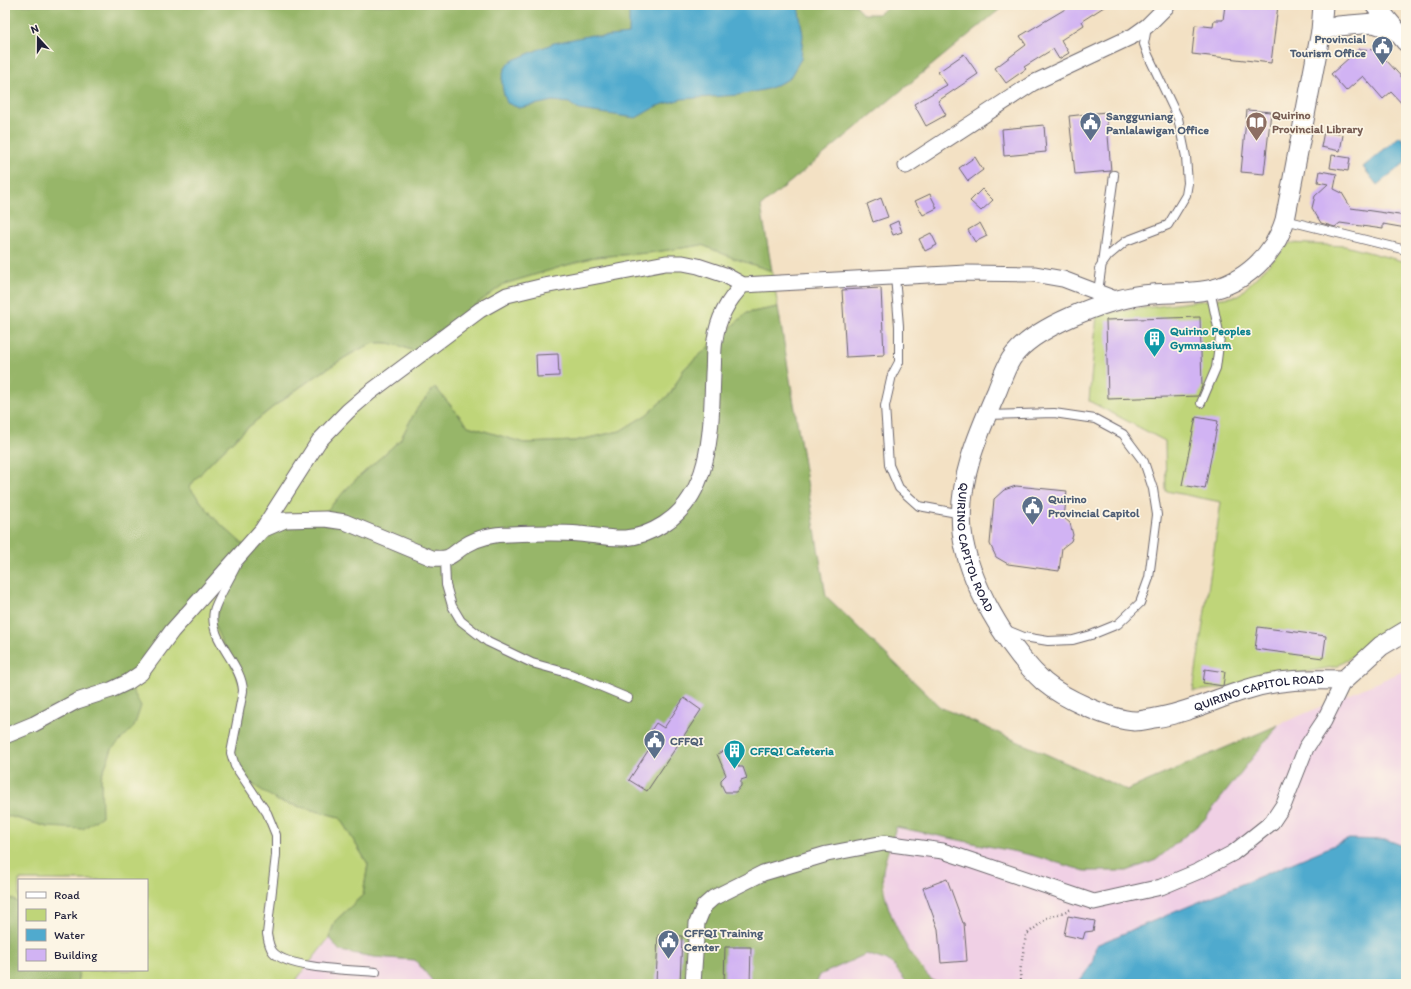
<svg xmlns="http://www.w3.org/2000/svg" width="1411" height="989" font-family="Itim,sans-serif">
<rect width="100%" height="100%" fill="#fcf5e5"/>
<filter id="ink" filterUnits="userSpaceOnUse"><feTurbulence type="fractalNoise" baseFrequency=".025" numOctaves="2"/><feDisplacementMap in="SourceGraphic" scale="8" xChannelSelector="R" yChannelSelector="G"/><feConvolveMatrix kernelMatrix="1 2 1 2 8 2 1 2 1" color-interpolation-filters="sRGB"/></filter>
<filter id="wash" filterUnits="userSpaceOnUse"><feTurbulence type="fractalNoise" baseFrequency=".012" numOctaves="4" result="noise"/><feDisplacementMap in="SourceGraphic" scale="16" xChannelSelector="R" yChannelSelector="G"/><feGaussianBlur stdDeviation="0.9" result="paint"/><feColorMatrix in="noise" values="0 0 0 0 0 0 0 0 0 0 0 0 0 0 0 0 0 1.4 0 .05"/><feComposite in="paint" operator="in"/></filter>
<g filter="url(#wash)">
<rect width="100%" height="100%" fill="#f3e1c4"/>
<path fill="#f0d0e5" d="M1406 670V984H938L931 980 904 943 887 904 883 872 896 827 1031 855 1085 871 1156 860 1204 820 1278 725Z
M329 938 340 951 374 957 415 960 435 984H293Z
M866 954 891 962 908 984H816L820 975Z"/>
<path fill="#bfd579" stroke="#707c5a" d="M1290 243 1345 246 1406 262V618L1338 666 1216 689 1193 691 1221 502 1166 491 1165 441 1089 401 1097 314 1238 296Z
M702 245 733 258 772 271 778 307 747 313 684 369 671 393 646 415 620 431 575 441 524 443 468 426 435 387 416 410 400 440 352 483 319 519 235 667 278 801 339 817 368 864 363 895 335 921 329 938 293 984H261L255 981 244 984H77L79 970H147V880H19V903L5 895V815L48 827 101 816V777L112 749 134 727 128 682 245 548 215 519 189 487C228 440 279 400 330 367 343 359 358 349 372 344 386 340 401 346 413 351L504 284 594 257 648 253Z"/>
<path fill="#97b669" stroke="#5c6c52" d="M5 5H856L863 14H878L891 5H1005L761 206 772 271 733 258 702 245 648 253 594 257 504 284 413 351C401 346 386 340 372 344 357 349 341 360 327 369 277 401 227 441 189 487L215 519 246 547 262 530 319 519 352 483 400 440 416 410 435 387 468 426 524 443 575 441 620 431 646 415 671 393 684 369 747 313 778 307 826 596 940 707 1127 790 1278 725 1204 820 1156 860 1127 871H1085L1031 855 896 827C892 841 885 857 883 871 878 900 913 970 938 984H908L891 962 866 954 820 975 816 984H435L415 960 374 957 340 951 329 938 335 921 363 895 368 864 339 817 278 801 246 780 231 753 243 691 213 622 245 549 128 682 141 706 134 727 112 749 101 777 102 816 83 829 48 827 5 815Z
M5 895 19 903V970H79L77 984H5Z"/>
<path fill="#50aace" stroke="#396684" d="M629 5H798L803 35 801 59 789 79 768 89 738 95 682 99 657 106 636 118 579 110 569 103 553 101 519 108 507 103C501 88 498 73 511 61L554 43 592 35 600 37 629 34Z
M1400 136 1406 144V162L1377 185 1363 167Z
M1349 839 1388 840 1406 847V984H1077L1092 964 1096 945Z"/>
<g id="blocks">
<path fill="#d1b3f3" d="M1072 5H1107L1082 21 1084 25 1061 40 1069 53 1059 59 1053 49 1024 67 1026 69 1006 83 995 68 1026 45 1020 36Z
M1225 5H1278L1271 63 1192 54 1195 25 1213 27 1214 20H1223Z
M1359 49 1377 50 1406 82V108L1391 92 1383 99 1363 76 1346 91 1331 74Z
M964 54 978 74 938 101 946 115 926 126 914 104 947 85 938 72Z
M1247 110 1271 112 1264 174 1241 172Z
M1106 112 1111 171 1075 174 1069 116Z
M1044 125 1046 152 1004 156 1002 129Z
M1324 131 1343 135 1340 151 1321 147Z
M1332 155 1350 158 1348 171 1330 168Z
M975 157 983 170 968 181 959 168Z
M1320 171 1337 174 1334 189 1342 193 1351 208 1406 216V228L1383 224V229L1340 223 1335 227 1321 223 1312 208 1315 196 1328 184 1318 182Z
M982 189 993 200 981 211 970 201Z
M930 194 937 208 923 215 915 201Z
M881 198 888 217 873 222 867 204Z
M898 221 902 232 893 235 889 225Z
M980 223 987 236 975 242 968 230Z
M931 233 937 245 925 251 919 239Z
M881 288 884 355 846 357 842 290Z
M1200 317 1202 386 1198 396 1108 399 1106 320Z
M558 354 559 376 537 377 536 355Z
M1196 417 1218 421 1205 489 1182 485Z
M1016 486 1067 491 1064 518 1070 523 1073 535 1071 541 1062 548 1059 571 1008 564 996 557 990 544 994 499 1004 490Z
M1258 627 1326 636 1323 658 1255 649Z
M1205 669 1225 672 1223 686 1203 683Z
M684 698 701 710 647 791 629 780 653 743 646 738 656 723 664 728Z
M731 748 739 767H743L747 778 741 780V786L736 792H725L721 784V780L726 775 717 754Z
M947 879 963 923H964L967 961 941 963 938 929 923 888Z
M1068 916 1095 921 1093 931 1085 932 1083 939 1064 935Z
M658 935 682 936 680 984H656Z
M725 947H751L750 984H724Z"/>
</g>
</g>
<g filter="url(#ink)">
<use href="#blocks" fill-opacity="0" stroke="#6b656b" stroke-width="1"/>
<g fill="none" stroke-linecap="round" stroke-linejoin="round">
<defs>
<path id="service" d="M1285 220 1406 250
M1099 269 1108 256 1126 241 1168 225 1186 195 1188 183 1186 157 1178 118 1148 55 1144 44 1147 27
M895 276 899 326V362L892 375 885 406 889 465 899 488 919 506 962 514
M1098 292 1114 175
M1201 403 1216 368 1220 337 1210 290
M987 415 1054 413 1095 419 1123 434 1144 462 1153 489 1157 515 1149 578 1140 603 1118 624 1091 635 1073 640 1048 641 1024 637 1007 630
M445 559 446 585 452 606 461 621 488 642 532 663 568 673 628 698
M236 566C231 577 216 601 214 611 208 641 242 662 243 691L231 753 235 766 267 813 276 835V855L267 934C268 940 269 947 273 952 288 969 353 970 376 972"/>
<path id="minor" d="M906 166 1033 83 1133 36 1147 26 1168 5
M262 530 285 520 325 519 345 522 432 558C453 560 451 554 466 545 479 537 495 534 510 534 533 533 557 532 579 534 594 535 610 539 625 538 638 537 653 531 664 524 713 493 711 425 713 373 714 362 713 350 715 340 718 317 728 300 743 285
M5 736 34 724 77 701 111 690 128 682 141 673 172 631 262 530 319 441 348 411 369 393 480 310 507 295 544 286 666 263H683L698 266 725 275 743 285 966 273 1034 274 1063 279 1118 300
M693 984 697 923 704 906 713 898 763 873 827 854 884 843 943 851 1094 902 1161 887 1199 871 1233 853 1272 822 1284 804 1306 748 1324 721 1344 680"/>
<g id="tertiary">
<path id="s1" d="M1323 5 1321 31 1285 220C1275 254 1244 284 1208 290 1186 294 1164 292 1143 295 1106 300 1032 327 1011 359 1005 369 1001 381 997 391 978 434 957 482 962 531 967 580 1007 648 1044 682 1063 698 1110 720 1135 721 1141 721 1149 719 1155 718 1187 713 1215 699 1245 690 1278 679 1310 679 1344 680L1381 646 1406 631"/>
<path d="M1375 5 1406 42"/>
<path d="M1321 31 1338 26 1374 23 1394 30"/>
</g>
</defs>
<use href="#service" stroke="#6b656b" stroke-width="10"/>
<use href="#minor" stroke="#6b656b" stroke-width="17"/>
<use href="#tertiary" stroke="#6b656b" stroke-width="21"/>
<path stroke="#6b656b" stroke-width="2.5" stroke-dasharray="1 3" stroke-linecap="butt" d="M1021 984 1020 972 1026 935 1047 918 1072 909"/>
<use href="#service" stroke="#fff" stroke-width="8"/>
<use href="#minor" stroke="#fff" stroke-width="15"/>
<use href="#tertiary" stroke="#fff" stroke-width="19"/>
</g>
</g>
<defs>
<symbol id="civic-pin" viewBox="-11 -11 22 30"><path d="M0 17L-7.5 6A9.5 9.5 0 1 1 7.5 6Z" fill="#5c6f8a" stroke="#fcf5e5"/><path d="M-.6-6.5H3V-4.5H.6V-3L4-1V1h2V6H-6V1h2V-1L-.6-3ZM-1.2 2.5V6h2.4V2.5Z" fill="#fff"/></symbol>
<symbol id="library-pin" viewBox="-11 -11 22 30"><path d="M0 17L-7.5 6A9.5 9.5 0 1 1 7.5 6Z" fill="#8d6e63" stroke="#fcf5e5"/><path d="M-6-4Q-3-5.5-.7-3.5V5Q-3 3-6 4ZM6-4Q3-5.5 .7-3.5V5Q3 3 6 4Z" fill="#fff"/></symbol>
<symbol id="building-pin" viewBox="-11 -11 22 30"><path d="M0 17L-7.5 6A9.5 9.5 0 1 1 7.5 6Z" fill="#0f9aa8" stroke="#fcf5e5"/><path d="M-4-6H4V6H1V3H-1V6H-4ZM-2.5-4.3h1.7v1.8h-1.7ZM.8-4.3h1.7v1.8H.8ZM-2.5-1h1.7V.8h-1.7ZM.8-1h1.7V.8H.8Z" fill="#fff"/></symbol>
</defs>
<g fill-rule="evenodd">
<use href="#civic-pin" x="1370" y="34" width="25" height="34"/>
<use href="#library-pin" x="1244" y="110" width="25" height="34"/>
<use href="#civic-pin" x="1078" y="110" width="25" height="34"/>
<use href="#building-pin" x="1142" y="326" width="25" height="34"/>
<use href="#civic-pin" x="1020" y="494" width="25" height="34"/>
<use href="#civic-pin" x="642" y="728" width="25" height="34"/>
<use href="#building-pin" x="722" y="738" width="25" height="34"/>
<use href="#civic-pin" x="656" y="928" width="25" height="34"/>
</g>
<g text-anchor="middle" stroke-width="3.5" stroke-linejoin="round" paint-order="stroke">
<g font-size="12" font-weight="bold" fill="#4e5e75" stroke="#fcf5e5" text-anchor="start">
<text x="1366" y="43" text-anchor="end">Provincial<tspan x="1366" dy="14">Tourism Office</tspan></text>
<text x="1106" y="120">Sangguniang<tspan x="1106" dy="14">Panlalawigan Office</tspan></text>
<text x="1048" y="503">Quirino<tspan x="1048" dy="14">Provincial Capitol</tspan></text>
<text x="670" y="745">CFFQI</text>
<text x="684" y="937">CFFQI Training<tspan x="684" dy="14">Center</tspan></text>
</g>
<g font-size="12" font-weight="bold" fill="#785e54" stroke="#fcf5e5" text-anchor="start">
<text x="1272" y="119">Quirino<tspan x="1272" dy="14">Provincial Library</tspan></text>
</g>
<g font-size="12" font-weight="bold" fill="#0d838f" stroke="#fcf5e5" text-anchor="start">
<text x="1170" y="335">Quirino Peoples<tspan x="1170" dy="14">Gymnasium</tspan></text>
<text x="750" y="755">CFFQI Cafeteria</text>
</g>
<g font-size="12" fill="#22223b" stroke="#fcf5e5">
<text dy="4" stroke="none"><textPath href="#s1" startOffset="742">QUIRINO CAPITOL ROAD</textPath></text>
<text dy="4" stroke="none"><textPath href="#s1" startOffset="1126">QUIRINO CAPITOL ROAD</textPath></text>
</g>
</g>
<rect width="1411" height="989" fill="none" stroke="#fcf5e5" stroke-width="20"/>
<rect x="18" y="879" width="130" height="92" fill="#fcf5e5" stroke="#a5a1a1"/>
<rect x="26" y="892" width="20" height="6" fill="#ffffff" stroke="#a5a1a1"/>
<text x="54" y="899" font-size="12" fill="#22223b">Road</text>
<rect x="26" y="909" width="20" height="12" fill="#bfd579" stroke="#a5a1a1"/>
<text x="54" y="919" font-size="12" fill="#22223b">Park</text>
<rect x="26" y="929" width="20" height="12" fill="#50aace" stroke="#a5a1a1"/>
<text x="54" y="939" font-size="12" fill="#22223b">Water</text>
<rect x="26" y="949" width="20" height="12" fill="#d1b3f3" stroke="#a5a1a1"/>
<text x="54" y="959" font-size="12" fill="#22223b">Building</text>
<g transform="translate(38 38) rotate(339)" stroke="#fcf5e5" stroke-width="3" paint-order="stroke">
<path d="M0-3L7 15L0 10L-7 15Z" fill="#22223b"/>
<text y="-6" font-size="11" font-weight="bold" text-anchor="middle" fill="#22223b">N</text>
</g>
</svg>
